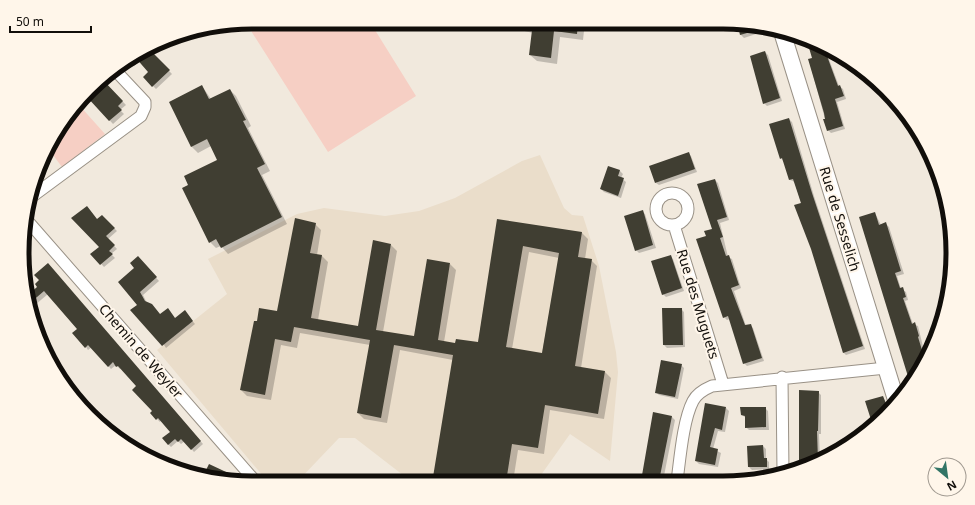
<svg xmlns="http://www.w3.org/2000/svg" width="975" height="505" font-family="'Noto Sans',sans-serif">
<rect width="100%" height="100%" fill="#f1e9dd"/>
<path fill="#eaddca" d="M540 155 564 208 572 215 583 216 599 266 616 352 618 372 610 461 570 434 536 482H412L355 438H339L297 482H268L157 350 227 294 208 259 297 214 324 208 385 216 419 211 455 198 522 161Z"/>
<path fill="#f6cfc4" d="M253 22H370L416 96 328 152 246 23Z
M79 105 105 134 62 167 50 151 61 125Z"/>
<path fill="#0003" fill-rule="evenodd" d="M510 22H585L583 40 560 37 557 64 537 61 530 55 533 33 516 29Z
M732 22 757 28 759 33 744 38 741 35 739 26 736 27Z
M808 41 824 46 839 86 843 89 846 99 837 102 845 129 831 133 828 130 809 60 814 58Z
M149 50 172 74 156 89 144 77 149 72 140 61 134 66 129 61Z
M765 52 768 55 782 101 767 106 764 103Z
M102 80 126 105 120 110 124 114 113 124 87 96Z
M202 86 211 99 230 90 236 96 251 126 248 128 270 171 262 175 287 224 228 254 221 246 216 248 210 242 190 185 218 160 211 146 198 153 192 147 170 102Z
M789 119 792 122 814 196 865 349 846 355 843 352 795 182 790 180 784 162 781 158Z
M925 152 941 178 942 191 940 189Z
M688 153 691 156 697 172 659 185 656 183Z
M609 167 620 171 623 174 621 178 626 182 621 198 604 192 601 189Z
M42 170 46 174 38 180Z
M715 180 718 183 729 220 720 223 728 257 732 259 741 288 734 291 746 326 750 325 753 328 764 361 747 366 744 363 730 319 727 320 724 317 707 237 713 229Z
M87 207 97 220 102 216 117 231 108 239 117 249 111 254 115 258 104 267 92 254 100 247Z
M642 211 645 214 656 248 639 253 636 250Z
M875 213 881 225 886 224 889 227 904 274 897 276 901 289 906 292 908 300 905 301 913 324 918 326 926 359 910 382Z
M498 220 582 233 588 239 585 259 591 260 597 266 581 368 605 372 611 378 604 419 550 410 544 454 518 450 513 482H439L434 476 453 360 400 350 387 423 364 419 358 413 370 345 300 333 297 348 281 345 271 400 247 396 241 390 258 322 278 313 315 224 321 230 317 255 322 256 328 262 318 320 358 328 391 245 397 251 383 332 415 337 450 264 456 270 444 342 456 345 478 344ZM529 252 559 258 542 354 512 349Z
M670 256 673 259 684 291 666 297 663 294Z
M141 261 159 281 143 295 147 303 161 316 176 319 187 315 195 324 166 348 139 305 136 268Z
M50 267 203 444 194 452 185 441 181 444 178 441 171 447 168 444 171 432 161 420 160 422 157 419 137 386 121 368 120 369 116 365 111 369 92 347 88 350 86 347 78 330 48 294 35 305 29 299 28 296 38 287Z
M681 309 684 312 685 347 667 348 664 345Z
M681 365 684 368 678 399 659 395 656 392Z
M818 392 821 395V434H819L820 460 810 466 800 468Z
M883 397 889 410 874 425Z
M726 408 729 411 725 432 718 431 713 449 721 453 718 467 699 464 696 461Z
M765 408 768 411 769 430H749L746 427V418L742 415Z
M654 413 672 417 675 420 663 481H642Z
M763 446 766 449V459L769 462V469L752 470 749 467Z"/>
<path fill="#403e32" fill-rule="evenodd" d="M533 22H578L577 34 554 31 551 58 529 55Z
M737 22 761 29 740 35Z
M807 41 823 45 838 86 840 85 844 96 835 99 843 126 827 131 823 119H825L824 113 808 59 812 58Z
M150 50 170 70 152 87 143 77 148 72 135 57Z
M765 51 780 98 763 104 750 56Z
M103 80 123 101 118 106 122 110 109 121 87 97Z
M202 85 209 99 230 89 246 120 243 121 265 164 257 168 282 217 221 248 216 239 209 243 182 188 188 185 184 176 217 160 207 139 191 147 169 102Z
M789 118 812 193 863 346 843 353 811 249 794 205 801 203 793 179 789 180 782 158 780 159 769 124Z
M689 152 695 169 655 183 649 166Z
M608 166 620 170 618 176 624 178 618 196 600 189Z
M715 179 727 217 717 220 723 237 720 238 726 256 729 255 739 285 731 288 745 325 751 324 762 358 743 364 728 316 723 318 696 239 706 236 704 231 712 229 697 184Z
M87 206 97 219 102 215 115 228 106 236 115 245 109 251 113 254 100 265 90 254 99 247 71 218Z
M643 210 653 245 635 251 624 216Z
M875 212 879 225 886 222 901 271 895 273 900 288 903 287 906 297 903 298 912 324 915 322 919 336 918 337 925 360 910 383 859 217Z
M295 218 316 223 310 253 322 255 311 318 358 326 373 240 391 244 376 330 414 336 427 259 450 263 438 340 455 343 456 339 478 342 497 219 582 232 578 257 592 259 575 366 605 371 598 414 545 405 538 448 512 444 506 482H473L433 477 453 355 394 345 381 418 357 413 370 340 294 327 291 342 275 339 265 395 240 390 254 321H257L259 308 277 311ZM523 246 559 253 542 353 506 347Z
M671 255 682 288 662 295 651 261Z
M138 256 157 277 140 292 145 301 152 304 160 314 168 308 175 318 185 310 193 321 162 346 130 310 137 305 118 282 134 268 130 263Z
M48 263 201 441 191 450 181 439 178 442 175 439 168 445 162 438 170 432 158 418 156 420 150 413 152 411 132 390 136 386 118 366 116 367 113 362 108 367 88 345 85 348 72 333 77 329 44 291 30 303 28 295 37 287 35 284 39 280 34 275Z
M662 308H682L683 345H663Z
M661 360 682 364 675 397 655 393Z
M799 390 819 391 818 431H817L818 461 799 469Z
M883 396 889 411 873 426 865 401Z
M705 403 726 407 722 430 715 428 710 447 718 449 715 465 695 461Z
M740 407H766V427L745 428V416L741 415Z
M653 412 672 416 659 481H641Z
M763 445 764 458H767V467H748L747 446Z
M209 464 239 478 238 482 204 474Z"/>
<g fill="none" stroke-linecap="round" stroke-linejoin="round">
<defs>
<path id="street" d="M656 209a16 16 0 1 1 32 0a16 16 0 1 1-32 0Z
M30 198 141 116 145 107V102L114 69
M26 219 256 482
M674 225 723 384
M782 377 783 473
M677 481C680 459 683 420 693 401 697 393 705 389 712 386L886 368"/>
<path id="secondary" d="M783 35 897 403"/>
</defs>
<use href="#street" stroke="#999186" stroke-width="13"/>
<use href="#secondary" stroke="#999186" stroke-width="18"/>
<use href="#street" stroke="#fff" stroke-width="11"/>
<use href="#secondary" stroke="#fff" stroke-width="16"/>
</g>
<g text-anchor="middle" stroke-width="4" stroke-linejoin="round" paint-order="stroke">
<g font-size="14" fill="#110e0a" stroke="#fff6ea">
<text transform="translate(840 219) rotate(73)" y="5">Rue de Sesselich</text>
<text transform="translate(698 304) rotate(73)" y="5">Rue des Muguets</text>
<text transform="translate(141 351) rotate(49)" y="5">Chemin de Weyler</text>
</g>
</g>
<path d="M0 0H975V505H0ZM252 29H723A223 223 0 0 1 946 252V253A223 223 0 0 1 723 476H252A223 223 0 0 1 29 253V252A223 223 0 0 1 252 29Z" fill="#fff6ea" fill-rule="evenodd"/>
<path fill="none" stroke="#110e0a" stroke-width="5" d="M252 29H723A223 223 0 0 1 946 252V253A223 223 0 0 1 723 476H252A223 223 0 0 1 29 253V252A223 223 0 0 1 252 29Z"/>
<g transform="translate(947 477) rotate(151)"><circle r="19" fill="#fff6ea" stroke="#a09990"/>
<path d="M0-3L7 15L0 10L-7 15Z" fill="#327566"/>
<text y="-6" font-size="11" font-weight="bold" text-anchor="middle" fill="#110e0a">N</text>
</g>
<path d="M10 26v6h81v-6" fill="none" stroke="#110e0a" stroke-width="2"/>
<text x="16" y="26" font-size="12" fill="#110e0a" stroke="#fff6ea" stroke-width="3" paint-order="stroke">50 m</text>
</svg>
